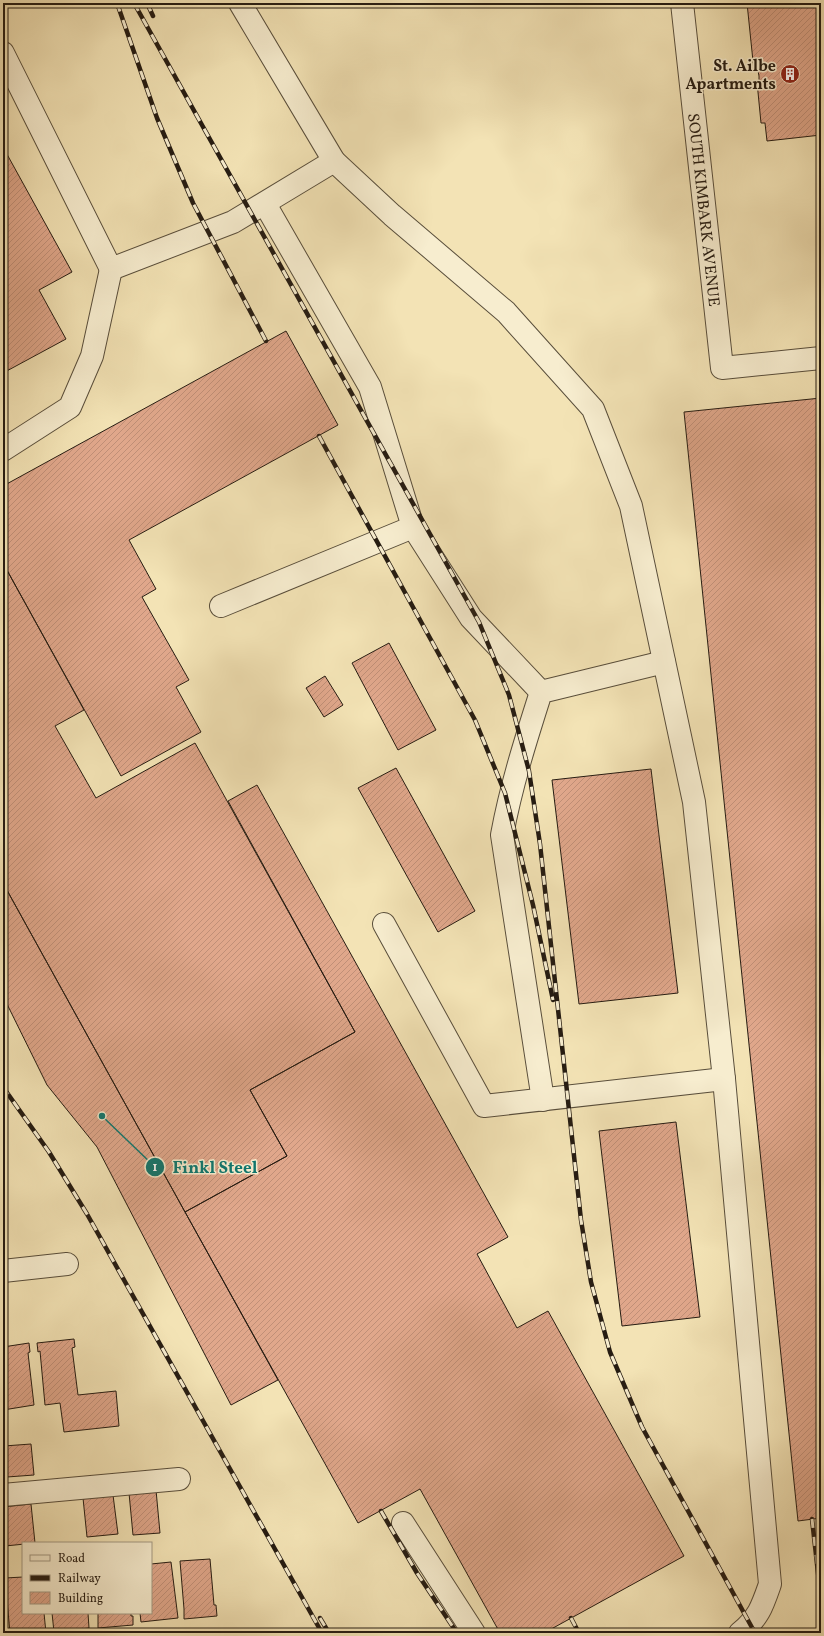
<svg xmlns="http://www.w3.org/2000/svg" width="824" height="1636" font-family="Vollkorn,serif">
<defs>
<pattern id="building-hatch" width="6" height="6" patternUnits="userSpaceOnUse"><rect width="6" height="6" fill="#e0a78b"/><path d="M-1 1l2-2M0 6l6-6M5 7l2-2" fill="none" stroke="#c08f77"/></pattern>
</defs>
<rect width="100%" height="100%" fill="#f3e3b5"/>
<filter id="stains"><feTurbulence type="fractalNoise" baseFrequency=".005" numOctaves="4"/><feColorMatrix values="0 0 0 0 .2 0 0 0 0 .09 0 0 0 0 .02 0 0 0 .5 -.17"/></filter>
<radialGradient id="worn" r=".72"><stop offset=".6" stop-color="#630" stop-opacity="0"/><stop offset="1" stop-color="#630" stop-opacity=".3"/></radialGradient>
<path fill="url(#building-hatch)" stroke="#261c12" d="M747 3H821V135L767 141 765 123H761L757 82 759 81V76L758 71H754Z
M3 147 72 272 39 290 66 339 3 373Z
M286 331 338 425 129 540 156 589 142 597 189 680 176 687 201 732 121 776 3 563V486Z
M821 398V846H819L821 867V1518L798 1521 684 412Z
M3 563 84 710 55 726 96 798 195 743 355 1032 250 1090 287 1156 185 1212 3 883Z
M389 643 436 730 398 750 352 663Z
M325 676 343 705 324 717 306 688Z
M396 768 475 911 438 932 358 788Z
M651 769 678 993 579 1004 552 780Z
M257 785 508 1237 477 1254 517 1328 548 1311 684 1556 544 1633H500L420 1489 358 1523 185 1212 287 1156 250 1090 355 1032 228 801Z
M3 883 278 1380 231 1405 97 1147 47 1085 4 998 3 999Z
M676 1122 700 1317 622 1326 599 1131Z
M74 1339 75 1347 72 1348 78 1395 116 1391 119 1426 64 1432 60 1403 45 1405 40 1351 38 1352 37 1343Z
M29 1343 30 1352 28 1353 34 1405 3 1410V1347Z
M31 1444 34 1475 7 1477 4 1446Z
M156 1490 160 1533 133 1535 129 1493Z
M113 1495 118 1534 87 1537 83 1498Z
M31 1504 35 1543 5 1546 3 1507Z
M210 1559 214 1605H216L217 1616 184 1619V1609L180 1561Z
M171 1562 178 1618 141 1622 140 1613H151V1564Z
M23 1577V1613H44L46 1633H10L5 1578Z
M52 1613H88L89 1628 54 1632Z
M98 1613H131V1616H133V1625L98 1628Z"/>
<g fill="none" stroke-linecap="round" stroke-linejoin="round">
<defs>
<g id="minor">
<path d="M240 3 334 161 392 215 506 312 593 409 631 506 694 802 724 1079 770 1584C762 1607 759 1617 740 1633"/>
<path id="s1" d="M682 3 722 368 821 358"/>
<path d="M3 53 111 269 233 222 334 161"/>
<path d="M3 450 70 407 92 356 111 269"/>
<path d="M413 527 471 618 541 692"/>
<path d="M221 606 413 527 370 387 265 204"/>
<path d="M384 924 484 1106 724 1079"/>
<path d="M543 1100 502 835C511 786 526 739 541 692L664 662"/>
<path d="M3 1271 67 1264"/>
<path d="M3 1495 179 1479"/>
<path d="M403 1523 474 1633"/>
</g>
</defs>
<use href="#minor" stroke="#594e3b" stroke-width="24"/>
<use href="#minor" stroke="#f7edcf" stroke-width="22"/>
<defs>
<path id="rail" d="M117 3 157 118 193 203 266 341
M134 3 479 622 509 695 529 771 540 844 581 1220 591 1282 610 1352 642 1427 755 1633
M147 3 153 16
M319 436 475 720 505 793 533 905 553 1000
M3 1087 49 1152 87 1214 322 1633
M381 1511 417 1573 457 1633
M812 1519 821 1600
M320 1618 329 1633
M571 1618 579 1633"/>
</defs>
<use href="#rail" stroke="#261c12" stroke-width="4.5"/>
<use href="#rail" stroke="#f7edcf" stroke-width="3" stroke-dasharray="9" stroke-linecap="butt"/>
</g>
<defs>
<symbol id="building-disc" viewBox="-11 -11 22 22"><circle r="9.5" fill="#8f2418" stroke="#f7edcf"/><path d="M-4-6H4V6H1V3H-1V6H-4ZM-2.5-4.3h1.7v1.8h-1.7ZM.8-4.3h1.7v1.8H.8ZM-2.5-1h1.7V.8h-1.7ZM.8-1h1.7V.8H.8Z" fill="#fff"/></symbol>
</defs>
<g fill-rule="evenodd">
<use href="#building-disc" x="779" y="63" width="22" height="22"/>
</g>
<g text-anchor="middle" stroke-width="3" stroke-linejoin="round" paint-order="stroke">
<g font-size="16" font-weight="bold" fill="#261c12" stroke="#f7edcf" text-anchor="end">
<text x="776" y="71">St. Ailbe<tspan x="776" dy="18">Apartments</tspan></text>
</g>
<g font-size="16" fill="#261c12" stroke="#f7edcf">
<text dy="6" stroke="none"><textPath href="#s1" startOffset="208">SOUTH KIMBARK AVENUE</textPath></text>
</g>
</g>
<path fill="none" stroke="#0f766e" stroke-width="1.5" d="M102 1116L155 1167"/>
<g fill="#0f766e" stroke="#f7edcf" stroke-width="1.5">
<circle cx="102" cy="1116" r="4"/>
<circle cx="155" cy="1167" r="10"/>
</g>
<g font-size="12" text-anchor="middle" font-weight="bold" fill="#fff">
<text x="155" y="1171">1</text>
</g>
<g font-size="17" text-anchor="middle" font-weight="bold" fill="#0f766e" stroke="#f7edcf" stroke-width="3" stroke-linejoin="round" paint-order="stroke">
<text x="215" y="1173">Finkl Steel</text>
</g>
<rect width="824" height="1636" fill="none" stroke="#f3e3b5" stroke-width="16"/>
<rect x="4" y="4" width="816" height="1628" fill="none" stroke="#261c12" stroke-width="2"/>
<rect x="8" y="8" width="808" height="1620" fill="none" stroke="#261c12"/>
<rect x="22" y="1542" width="130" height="72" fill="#f7edcf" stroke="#a39983"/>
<rect x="30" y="1555" width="20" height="6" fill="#f7edcf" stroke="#a39983"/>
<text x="58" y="1562" font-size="12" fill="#261c12">Road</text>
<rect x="30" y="1575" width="20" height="6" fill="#261c12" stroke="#a39983"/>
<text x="58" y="1582" font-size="12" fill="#261c12">Railway</text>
<rect x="30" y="1592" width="20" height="12" fill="url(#building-hatch)" stroke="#a39983"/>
<text x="58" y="1602" font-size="12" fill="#261c12">Building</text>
<rect width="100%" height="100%" filter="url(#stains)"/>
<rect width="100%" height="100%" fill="url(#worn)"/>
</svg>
